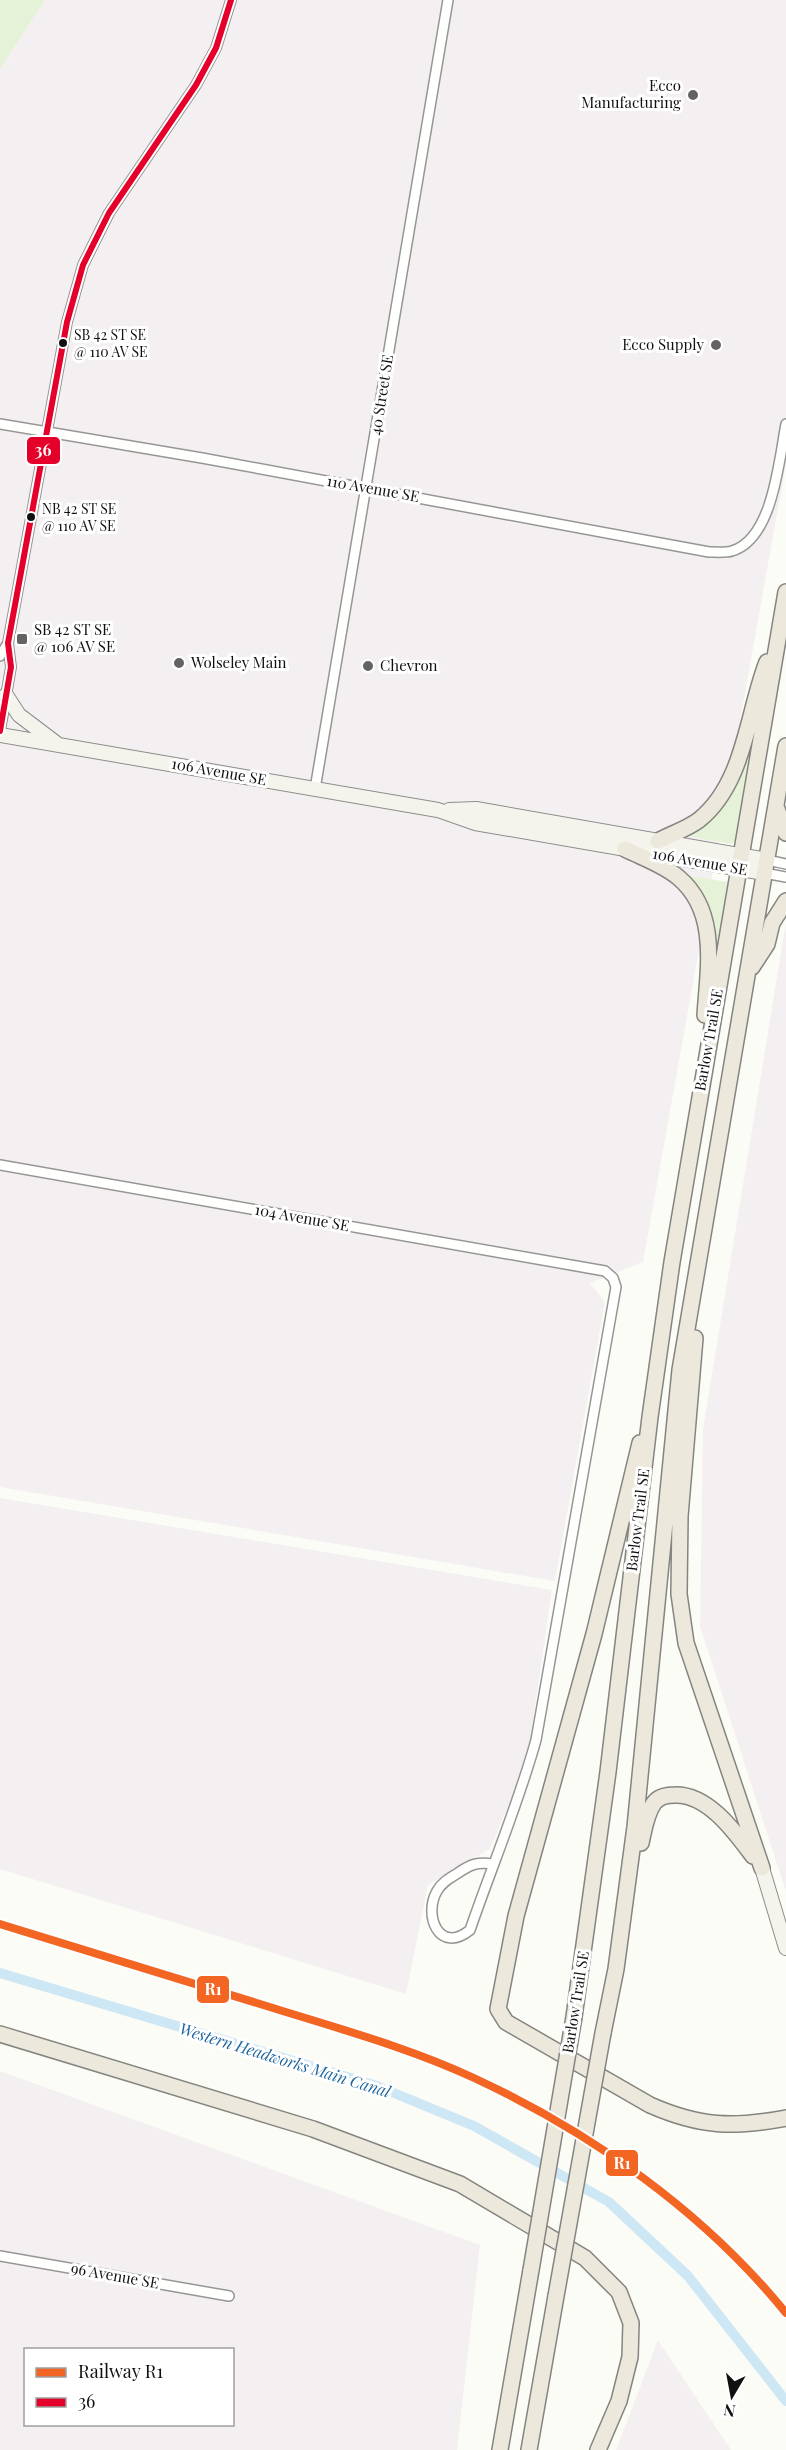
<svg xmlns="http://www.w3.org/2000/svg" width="786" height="2450" font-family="'Playfair Display',serif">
<rect width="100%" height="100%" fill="#fcfcf7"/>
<path fill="#f4f0f2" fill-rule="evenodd" d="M45 0H786V464L643 1262 590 1283 605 1302 555 1581 0 1487V69Z
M786 922V1892L700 1626 703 1429Z
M0 1498 552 1590 530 1740 514 1792 490 1849 428 1885 406 1994 0 1869Z
M0 2071 480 2245 457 2450H0ZM26 2350H232V2424H26Z
M658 2340 731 2450H616Z"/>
<path fill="#e6f2d8" d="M0 0H45L0 69Z
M745 759 750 760 737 840 731 844 687 836V833Z
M684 875 728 882 731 885 721 947H716C715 917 705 896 684 875Z"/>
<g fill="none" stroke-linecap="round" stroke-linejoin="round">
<path stroke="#cee7f5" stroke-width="10" d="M0 1973 377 2086 474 2126 609 2202 688 2276 786 2401"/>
<defs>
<path id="street" d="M0 424 202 458 709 552C716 552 725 553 732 551 773 539 779 460 786 424
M0 656 8 643
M0 731 11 667 8 643 67 322 83 265 109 213 196 85 216 48 231 0
M315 789 448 0
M767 860 786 864
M764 873 786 877
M0 1165 605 1271 613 1278 616 1287 536 1740C518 1805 492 1866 470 1930 439 1955 423 1915 437 1891 442 1882 450 1878 458 1873 471 1864 477 1862 493 1864
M0 2256 229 2296"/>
<path id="secondary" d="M6 695 19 715 56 743
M0 735 438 810 475 823 764 873
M449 810 476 809 767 860
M762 1868 786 1948"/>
<path id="primary" d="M777 809 786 833
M658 841C671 834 687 829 699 820 745 783 747 713 767 662
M625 849C643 858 664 865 679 878 719 912 708 969 705 1015
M752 967 767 944 772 923 786 901
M695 1338 680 1516 679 1594 686 1643 762 1868
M640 1443 594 1634 516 1916 498 2009 506 2022 650 2105C700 2127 733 2128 786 2118
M641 1843C644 1830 646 1814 654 1803 659 1796 667 1795 675 1795 708 1794 735 1832 753 1856
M574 2017 608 1772 650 1417 672 1262 786 592
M603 2033 616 1969 635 1827 680 1370 786 746
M0 2034 313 2129 460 2184 585 2258 619 2292 631 2323 630 2357 619 2401 598 2450
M500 2450 531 2270
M529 2450 556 2296"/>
</defs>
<use href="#street" stroke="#969694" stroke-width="12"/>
<use href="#secondary" stroke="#8d8d8b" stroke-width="16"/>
<use href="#primary" stroke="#848481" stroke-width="18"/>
<use href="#street" stroke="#fffffe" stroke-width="9"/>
<use href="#secondary" stroke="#f5f4ec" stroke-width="14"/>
<use href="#primary" stroke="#ece8dc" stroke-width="15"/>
<defs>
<path id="primary-bridge" d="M531 2270 574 2017
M556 2296 603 2033"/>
</defs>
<use href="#primary-bridge" stroke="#848481" stroke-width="18" stroke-linecap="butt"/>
<use href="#primary-bridge" stroke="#ece8dc" stroke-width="15"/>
<defs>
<path id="bus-1" d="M0 731 11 667 8 643 67 322 83 265 109 213 196 85 216 48 231 0"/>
</defs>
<use href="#bus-1" stroke="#fff" stroke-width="10"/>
<use href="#bus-1" stroke="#e4002b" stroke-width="6"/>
<defs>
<path id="rail-1" d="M0 1924C91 1952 182 1980 273 2008 340 2029 410 2048 474 2078 592 2133 703 2211 786 2313"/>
</defs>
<use href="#rail-1" stroke="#fff" stroke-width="12"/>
<use href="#rail-1" stroke="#f26522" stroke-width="8"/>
</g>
<g fill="#636361" stroke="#fff" stroke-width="2">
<circle cx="693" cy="95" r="6"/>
<circle cx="716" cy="345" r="6"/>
<rect x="16" y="633" width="12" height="12" rx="3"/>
<circle cx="179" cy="663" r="6"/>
<circle cx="368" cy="666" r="6"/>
</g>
<g fill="#101010" stroke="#fff" stroke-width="2">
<circle cx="63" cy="343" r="5"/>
<circle cx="31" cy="517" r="5"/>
</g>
<g text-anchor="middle" stroke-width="6" stroke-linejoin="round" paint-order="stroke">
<g font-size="14" fill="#101010" stroke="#fff" text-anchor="start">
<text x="74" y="340">SB 42 ST SE<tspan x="74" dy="17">@ 110 AV SE</tspan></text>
<text x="42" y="514">NB 42 ST SE<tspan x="42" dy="17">@ 110 AV SE</tspan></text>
</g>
<g font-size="15" fill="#101010" stroke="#fff" text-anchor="start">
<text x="681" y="91" text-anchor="end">Ecco<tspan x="681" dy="17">Manufacturing</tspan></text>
<text x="704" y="350" text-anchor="end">Ecco Supply</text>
<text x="34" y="635">SB 42 ST SE<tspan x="34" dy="17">@ 106 AV SE</tspan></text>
<text x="191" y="668">Wolseley Main</text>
<text x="380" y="671">Chevron</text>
</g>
<g font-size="15" fill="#101010" stroke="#fff">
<text transform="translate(382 395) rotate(-81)" y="5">40 Street SE</text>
<text transform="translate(373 489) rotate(10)" y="5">110 Avenue SE</text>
<text transform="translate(219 772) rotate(10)" y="5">106 Avenue SE</text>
<text transform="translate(700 862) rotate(10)" y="5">106 Avenue SE</text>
<text transform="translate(709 1040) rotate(-80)" y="5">Barlow Trail SE</text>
<text transform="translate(302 1218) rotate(10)" y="5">104 Avenue SE</text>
<text transform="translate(638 1520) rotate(-83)" y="5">Barlow Trail SE</text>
<text transform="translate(576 2002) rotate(-81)" y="5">Barlow Trail SE</text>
<text transform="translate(115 2276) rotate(10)" y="5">96 Avenue SE</text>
</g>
<g font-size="16" font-style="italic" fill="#1d659f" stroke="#fff">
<text transform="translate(285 2060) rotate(17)" y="6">Western Headworks Main Canal</text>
</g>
</g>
<g stroke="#fff" stroke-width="2">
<rect x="26" y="436" width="35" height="29" rx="6" fill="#e4002b"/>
<rect x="196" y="1975" width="34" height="29" rx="6" fill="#f26522"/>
<rect x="605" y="2149" width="34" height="28" rx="6" fill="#f26522"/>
</g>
<g font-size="16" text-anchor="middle" font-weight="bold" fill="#fff">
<text x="43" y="456">36</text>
<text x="213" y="1995">R1</text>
<text x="622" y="2169">R1</text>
</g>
<rect x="24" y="2348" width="210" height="78" fill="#ffffff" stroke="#9f9f9f" stroke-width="1.5"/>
<rect x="36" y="2368" width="30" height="9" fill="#f26522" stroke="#9f9f9f" stroke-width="1.5"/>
<text x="78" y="2378" font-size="18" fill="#101010">Railway R1</text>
<rect x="36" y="2398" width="30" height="9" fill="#e4002b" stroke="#9f9f9f" stroke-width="1.5"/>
<text x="78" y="2408" font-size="18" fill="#101010">36</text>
<g transform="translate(732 2396) rotate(190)" stroke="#ffffff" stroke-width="4.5" paint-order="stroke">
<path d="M0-4.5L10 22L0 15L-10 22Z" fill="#101010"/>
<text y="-9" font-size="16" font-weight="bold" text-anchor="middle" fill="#101010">N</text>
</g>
</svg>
